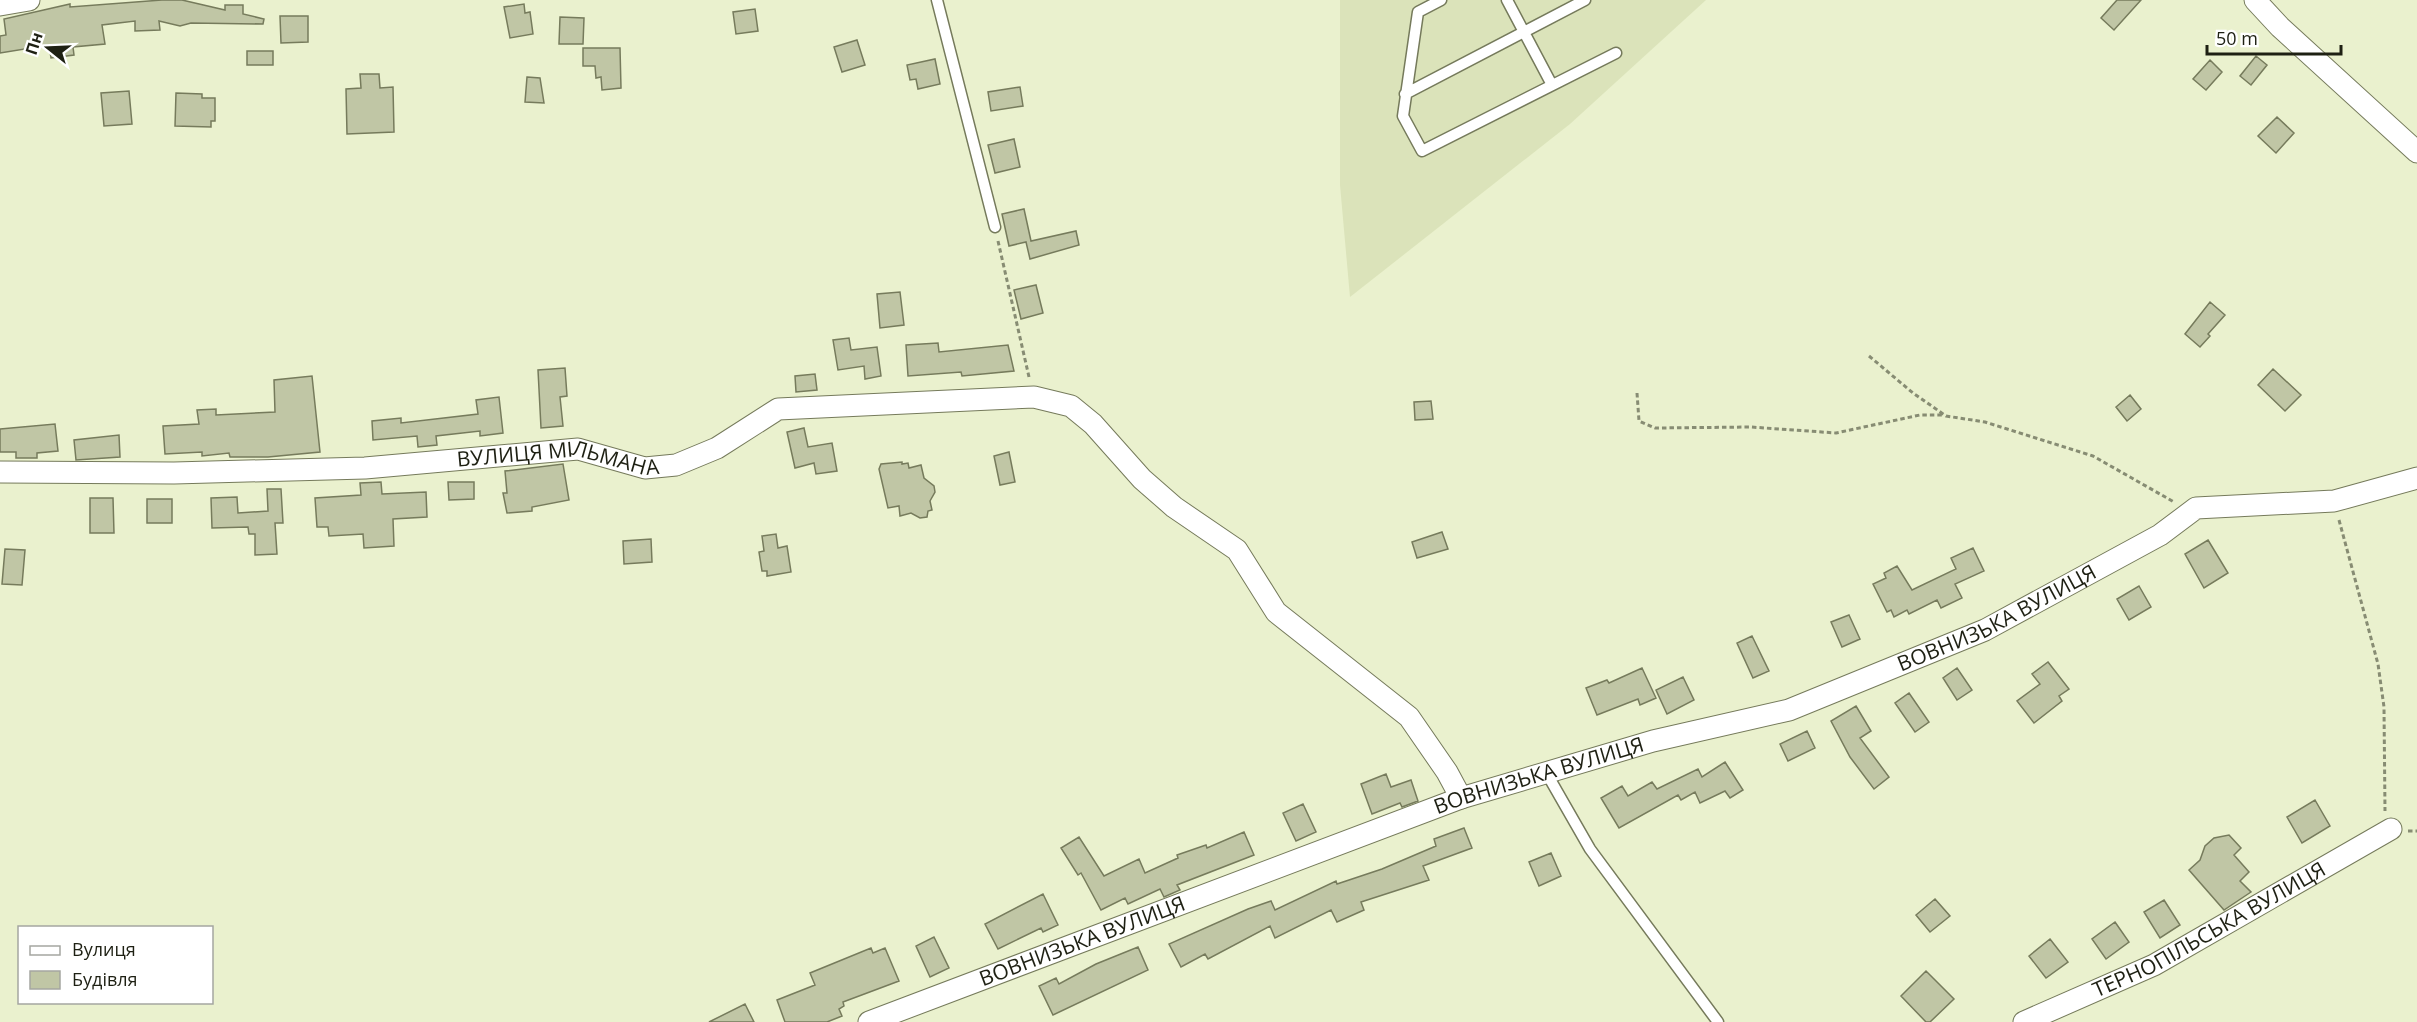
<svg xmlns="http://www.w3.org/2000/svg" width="2417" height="1022" font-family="'Open Sans',sans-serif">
<rect width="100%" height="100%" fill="#eaf1ce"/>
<path fill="#dbe3ba" d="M1340 0H1706L1570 124 1350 297 1340 185Z"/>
<path fill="#c0c6a5" stroke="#767b5c" stroke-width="1.5" d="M162 0H182L225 10V5H243V14L264 19 263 24 191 23 180 26 159 21 160 30 135 31V21L102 25 105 44 73 47 74 55 51 58 49 45 0 53V36L6 35 4 19 70 4V7Z
M2117 0H2141L2114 30 2101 18Z
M524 4 525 13 530 12 533 34 510 38 504 7Z
M755 9 758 31 736 34 733 12Z
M280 16H308V42L281 43Z
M560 17 584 18 583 44H559Z
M857 40 865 65 842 72 834 47Z
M583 48H620L621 88 602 90 601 77 596 78 595 66H583Z
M247 51H273V65H247Z
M2256 56 2267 65 2251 85 2240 76Z
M935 59 940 84 918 89 916 79 910 80 907 65Z
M2210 60 2222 72 2206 90 2193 79Z
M360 74H379L380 88 393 87 394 132 347 134 346 89 361 88Z
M527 77 540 78 544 103 525 102Z
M1020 87 1023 106 991 111 988 92Z
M129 91 132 124 104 126 101 93Z
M176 93 202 94V98H215V121H211V127L175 126Z
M2277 117 2294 133 2276 153 2258 136Z
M1014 139 1020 167 995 173 988 145Z
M1024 209 1031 241 1076 231 1079 245 1030 259 1026 242 1009 246 1002 214Z
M1036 285 1043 313 1021 319 1014 290Z
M900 292 904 325 880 328 877 294Z
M2210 302 2225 315 2208 334 2210 336 2200 347 2185 334Z
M849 338 851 350 877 347 881 376 865 379 864 366 838 370 833 340Z
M938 343 939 352 1008 345 1014 371 962 376 961 372 908 376 906 345Z
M565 368 567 396 560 397 563 426 541 428 538 370Z
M2273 369 2301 395 2285 411 2258 385Z
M815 374 817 390 796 392 795 376Z
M312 376 320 452 268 457H230L229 453 202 456V452L165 454 163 426 199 424 197 410 216 409V415L275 412 274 380Z
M2130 395 2141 409 2127 421 2116 407Z
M499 397 503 433 480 436V431L436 436 437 445 418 447 417 436 373 440 372 421 401 418V423L478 414 476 400Z
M1431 401 1433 419 1415 420 1414 402Z
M55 424 58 451 37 453V458H16V452H0V429Z
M804 428 808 447 832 443 837 471 816 474 814 463 795 468 787 432Z
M119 435 120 457 76 460 74 440Z
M1009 452 1015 482 1000 485 994 456Z
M902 462V464L908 463 909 468 921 465 924 478 934 486 935 492 930 501 932 510 928 511 927 517 920 518 911 513 900 516 899 506 888 508 879 469 881 464Z
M563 464 569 500 532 507V511L507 513 503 493H507L505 471Z
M381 482 382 494 426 492 427 517 393 519 394 546 364 548 363 534 329 536 328 527H317L315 498 361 495 360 483Z
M448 482H474V499L449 500Z
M267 489H281L283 523H275L277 554 255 555V534H249L248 527 212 528 211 498 237 497 238 513 268 511Z
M90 498H113L114 533H90Z
M147 499H172V523H147Z
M1442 532 1448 549 1417 558 1412 542Z
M776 534 778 548 787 546 791 572 767 576V571H762L759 552 764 551 762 536Z
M651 539 652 562 624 564 623 541Z
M2208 540 2228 573 2204 588 2185 554Z
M1973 548 1984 571 1955 584 1962 598 1941 608 1937 600 1909 614 1907 610 1894 617 1891 610 1887 612 1873 584 1886 578 1884 573 1897 566 1912 590 1956 569 1951 558Z
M5 549 25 550 22 585 2 584Z
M2139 586 2151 607 2129 620 2117 599Z
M1849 615 1860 639 1842 647 1831 622Z
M1752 636 1769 671 1753 678 1737 643Z
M2048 662 2069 689 2059 696 2062 701 2034 723 2017 701 2040 684 2032 674Z
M1642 668 1656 698 1640 705 1638 699 1597 715 1586 688 1607 680 1609 683Z
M1957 668 1972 690 1957 700 1943 678Z
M1683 677 1694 700 1667 714 1656 690Z
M1909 693 1929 722 1915 732 1895 703Z
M1856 706 1871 731 1860 738 1889 777 1874 789 1850 757 1831 721Z
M1807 731 1815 748 1788 761 1780 744Z
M1725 762 1743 790 1730 798 1725 791 1700 803 1695 792 1681 800 1678 795 1619 828 1601 798 1622 786 1628 796 1652 782 1657 789 1698 769 1702 777Z
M1386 774 1391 787 1411 780 1418 801 1402 807 1400 803 1372 814 1361 784Z
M2315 800 2330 826 2302 843 2287 817Z
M1303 804 1316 832 1296 841 1283 813Z
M1464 828 1472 848 1423 866 1429 880 1361 902 1364 910 1337 922 1331 910 1275 938 1270 926 1208 959 1205 954 1181 967 1169 944 1248 909 1271 901 1275 910 1336 881 1337 884 1382 869 1436 846 1434 839Z
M1244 832 1254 855 1177 885 1180 890 1164 897 1160 889 1128 904 1125 898 1101 910 1081 873 1078 875 1061 848 1079 837 1104 876 1139 859 1145 873 1178 858 1177 855 1206 845 1207 848Z
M2229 835 2241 848 2234 855 2249 872 2240 881 2251 892 2224 910 2189 870 2200 860 2205 846 2214 838Z
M1551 853 1561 876 1539 886 1529 862Z
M1043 894 1058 925 1043 932 1041 928 998 949 985 924Z
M1935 899 1950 916 1930 932 1916 915Z
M2164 900 2180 925 2160 938 2144 912Z
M2115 922 2129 942 2106 959 2092 939Z
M934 937 949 968 930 977 916 946Z
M2050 939 2068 962 2046 978 2029 956Z
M1138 947 1148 970 1053 1015 1039 986 1056 978 1059 984 1096 964Z
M871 948 873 953 885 948 899 981 843 1002 844 1006 839 1009 842 1016 827 1022H785L777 1000 815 985 810 973Z
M1926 971 1954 999 1930 1022H1926L1901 996Z
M745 1004 754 1022H709Z"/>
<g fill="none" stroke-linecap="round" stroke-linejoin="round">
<defs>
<path id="service" d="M937 0 995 227
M1441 0 1418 12 1403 116 1422 151 1616 53
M1507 0 1552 85
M1405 94 1585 0
M1547 774 1590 849 1718 1022"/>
<g id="minor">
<path d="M2255 0 2280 27 2417 152"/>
<path d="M0 5 29 0"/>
<path id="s1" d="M0 472 174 473 365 468 578 449 645 468 676 465 717 448 778 409 1034 397 1071 406 1093 424 1142 479 1174 507 1237 550 1276 612 1409 717 1447 772 1461 798"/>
<path id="s2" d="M869 1022 1461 798 1653 741 1789 710 1985 630 2160 535 2196 508 2334 501 2417 478"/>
<path id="s3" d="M2024 1022 2154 965 2391 829"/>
</g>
</defs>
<use href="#service" stroke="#757a5b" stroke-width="13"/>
<use href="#minor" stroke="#757a5b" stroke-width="23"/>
<path stroke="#878c73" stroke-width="3" stroke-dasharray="4.5 3" stroke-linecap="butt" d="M998 241 1029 377
M1869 356 1913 393 1946 416 1985 422 2093 456 2174 502
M1637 393 1639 421 1655 428 1751 427 1836 433 1920 415H1944
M2339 520 2378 664 2384 707 2385 811
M2408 831H2417"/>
<use href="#service" stroke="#fff" stroke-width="10"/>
<use href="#minor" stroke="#fff" stroke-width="21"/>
</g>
<g text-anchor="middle" stroke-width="4.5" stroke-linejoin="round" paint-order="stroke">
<g font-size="21" fill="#1e2013" stroke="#fff">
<text dy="7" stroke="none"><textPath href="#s1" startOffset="560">ВУЛИЦЯ МІЛЬМАНА</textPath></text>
<text dy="7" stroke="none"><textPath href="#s2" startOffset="1200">ВОВНИЗЬКА ВУЛИЦЯ</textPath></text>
<text dy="7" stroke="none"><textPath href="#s2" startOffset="714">ВОВНИЗЬКА ВУЛИЦЯ</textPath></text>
<text dy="7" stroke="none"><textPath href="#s3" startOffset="207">ТЕРНОПІЛЬСЬКА ВУЛИЦЯ</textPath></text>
<text dy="7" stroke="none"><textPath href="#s2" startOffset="228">ВОВНИЗЬКА ВУЛИЦЯ</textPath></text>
</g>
</g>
<rect x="18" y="926" width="195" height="78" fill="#ffffff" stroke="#a5a6a1" stroke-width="1.5"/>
<rect x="30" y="946" width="30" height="9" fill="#ffffff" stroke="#a5a6a1" stroke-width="1.5"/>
<text x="72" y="956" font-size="18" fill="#1e2013">Вулиця</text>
<rect x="30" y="971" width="30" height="18" fill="#c0c6a5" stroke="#a5a6a1" stroke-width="1.5"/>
<text x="72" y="986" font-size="18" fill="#1e2013">Будівля</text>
<g transform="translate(48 48) rotate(288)" stroke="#ffffff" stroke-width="4.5" paint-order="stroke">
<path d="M0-4.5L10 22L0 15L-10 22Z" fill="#1e2013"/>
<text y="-9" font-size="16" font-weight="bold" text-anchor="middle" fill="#1e2013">Пн</text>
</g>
<path d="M2207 45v9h134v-9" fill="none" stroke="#1e2013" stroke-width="3"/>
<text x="2216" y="45" font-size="18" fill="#1e2013" stroke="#ffffff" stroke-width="4.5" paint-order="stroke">50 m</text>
</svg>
